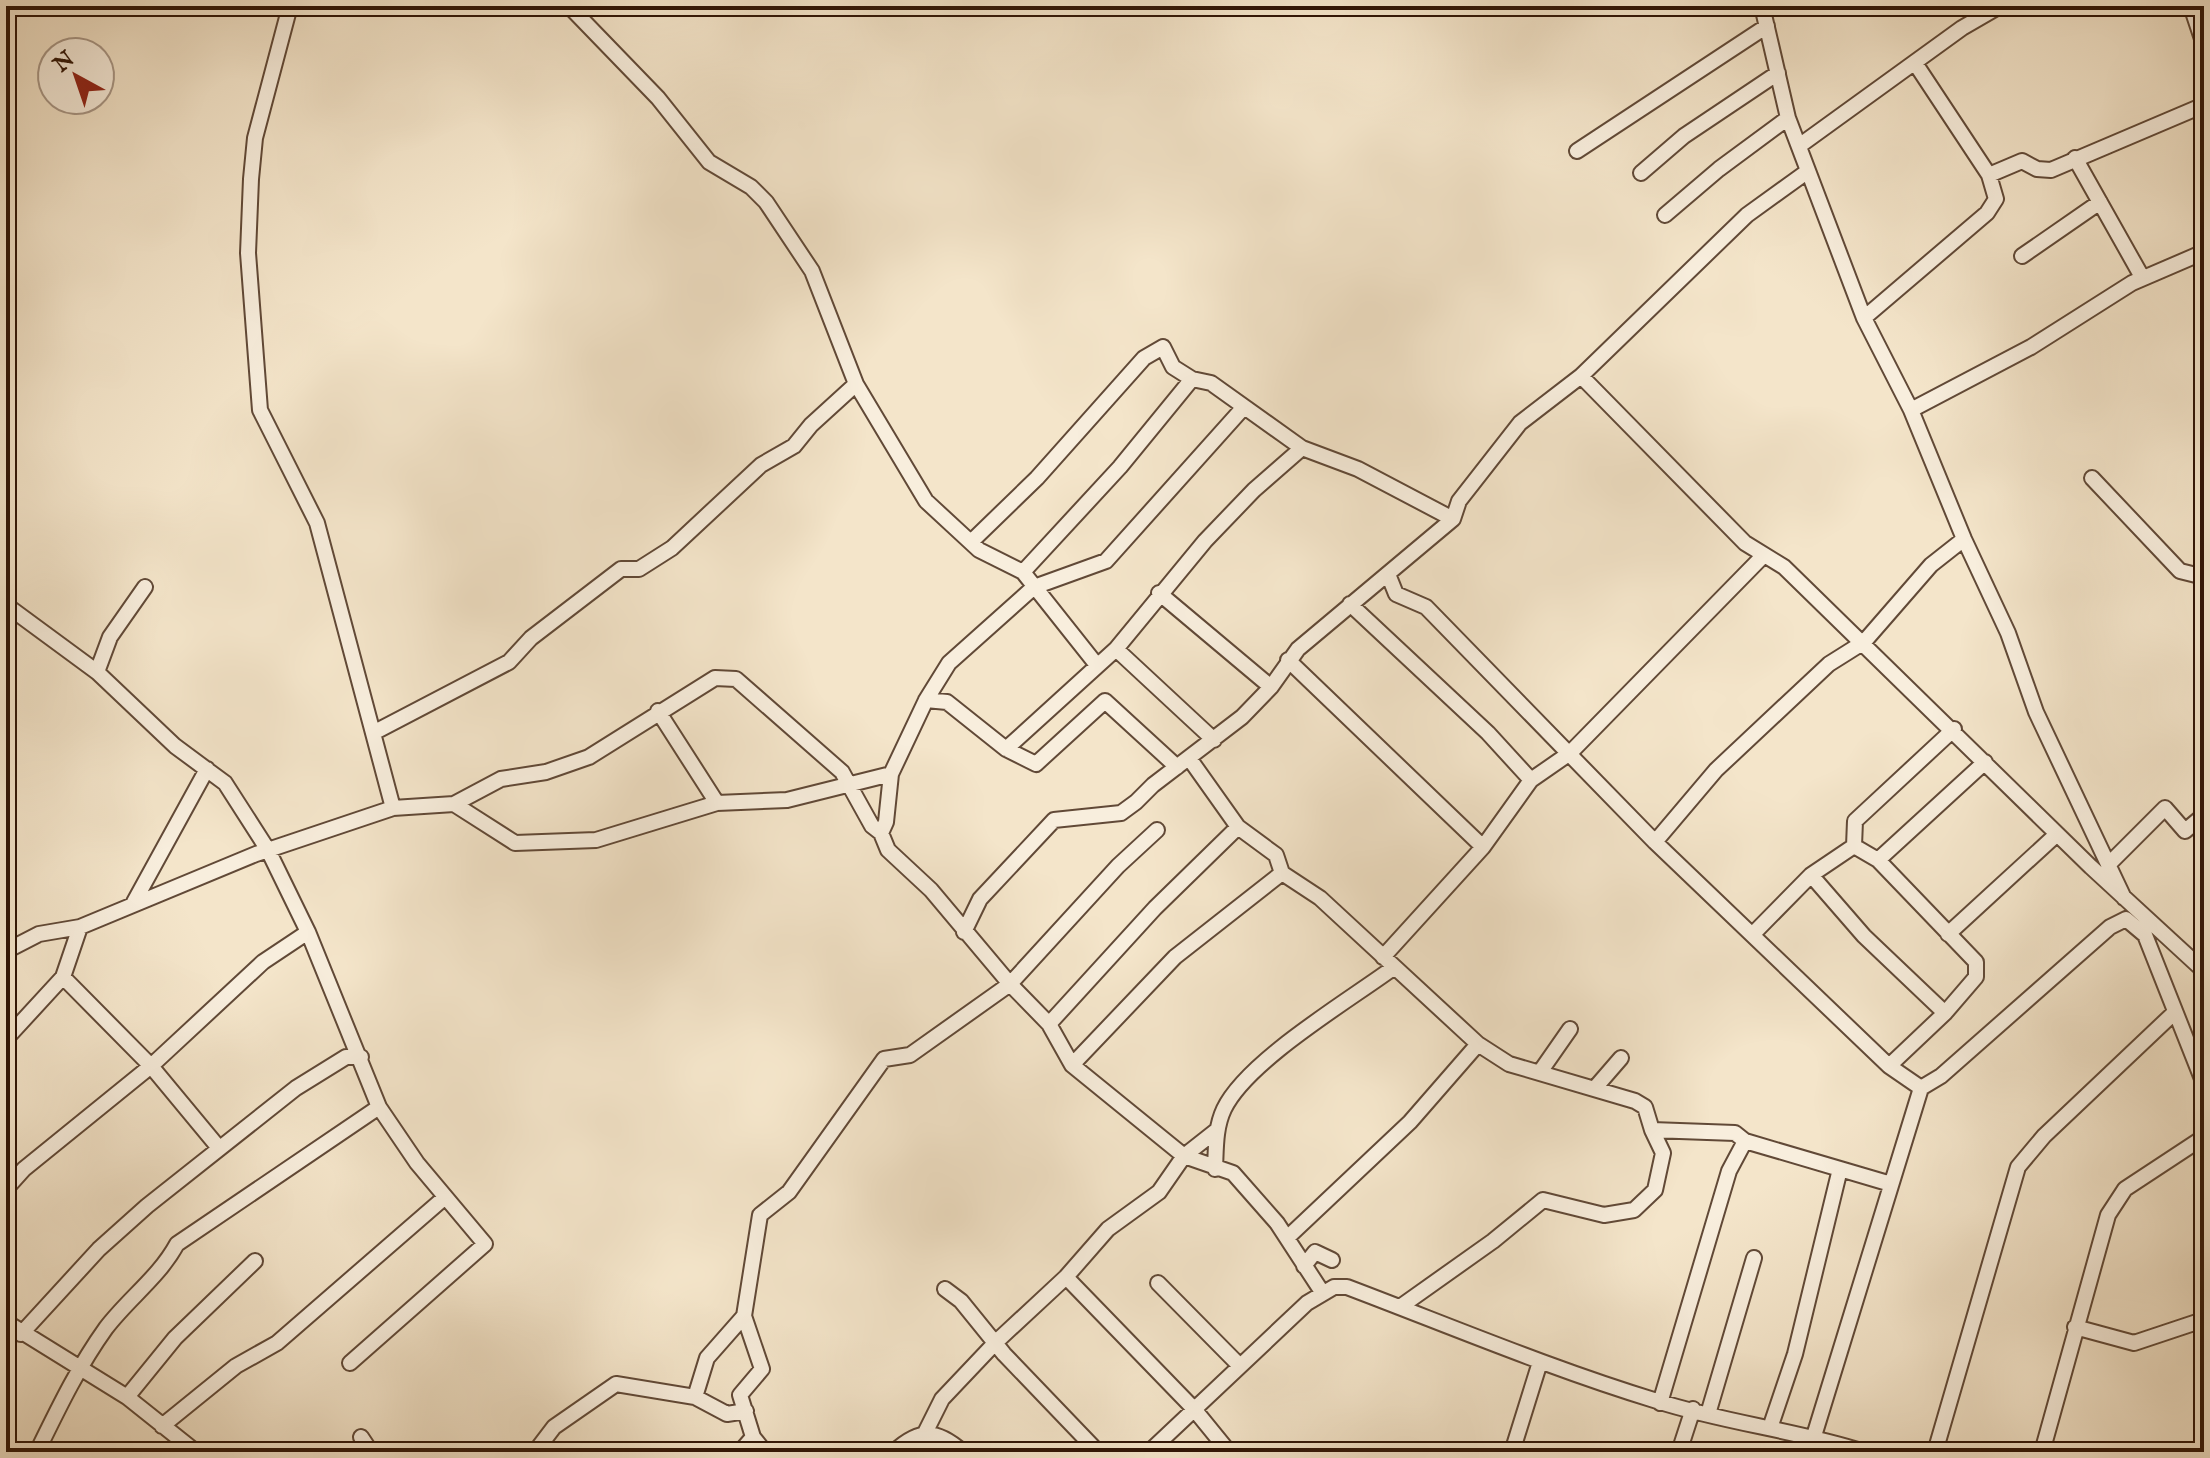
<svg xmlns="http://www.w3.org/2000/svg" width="2210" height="1458" font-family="'IM FELL English',serif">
<rect width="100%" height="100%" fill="#f4e5ca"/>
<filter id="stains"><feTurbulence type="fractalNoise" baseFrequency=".0025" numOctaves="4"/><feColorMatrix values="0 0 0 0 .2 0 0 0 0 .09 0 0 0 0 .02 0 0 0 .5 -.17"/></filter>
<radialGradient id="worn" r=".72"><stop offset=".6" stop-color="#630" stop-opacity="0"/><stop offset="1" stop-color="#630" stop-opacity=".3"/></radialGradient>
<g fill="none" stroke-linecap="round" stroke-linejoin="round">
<defs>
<path id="minor" d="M569 6 658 98 709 162 751 187 766 202 812 271 856 384 926 501 979 550 1023 572 1096 664
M1762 6 1788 118 1864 318 1911 410 1964 539 2008 633 2036 712 2124 898
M2191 6 2204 45
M1799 146 1962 28 2000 6
M1577 151 1767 26
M2075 158 2142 277
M1641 173 1684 136 1778 73
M1989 175 2022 161 2037 169 2051 170 2204 105
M1665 215 1719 169 1788 118
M2022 256 2100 202
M1864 318 1987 213 1996 199 1989 175 1915 63
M1581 376 1745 543 1784 567 2091 867 2204 971
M1911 410 2031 347 2132 283 2204 252
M2092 478 2180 571 2204 577
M971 542 1037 478 1144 358 1163 347 1173 367 1192 379 1211 383 1302 448 1358 469 1453 519
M1023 572 1120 467 1192 379
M1388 574 1396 594 1426 607 1655 842 1889 1066 1921 1088 1941 1076 2110 927 2126 919 2145 935 2204 1084
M1159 593 1271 687
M1350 604 1488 733 1531 780
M6 605 97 672 175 746 225 783 268 850 308 932 379 1107 417 1163 485 1244 350 1363
M1116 649 1214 740
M1288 660 1483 847
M97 672 110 637 145 587
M926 700 947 702 1006 749 1036 764 1105 701 1177 767
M658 711 717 803
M373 733 509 662 531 638 621 569H639L672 548 761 465 794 446 811 425 856 384
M1006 749 1116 649 1205 541 1254 490 1302 448
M1189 758 1238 827 1276 855 1282 873 1320 898 1478 1044 1509 1064 1635 1101 1645 1107 1652 1130
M454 804 501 779 546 772 589 757 715 678 736 679 842 772 872 826 881 833 888 850 931 890 1010 984 1049 1024 1072 1065 1184 1156 1233 1173 1277 1223 1322 1292
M393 808 454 804 515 843 596 840 717 803 787 800 891 774
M881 833 886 822 891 774 926 700 949 663 1034 587 1106 561 1244 407
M1655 842 1716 770 1829 664 1864 642 1931 565 1964 539
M1854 846 1878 860 1976 962V977L1945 1013
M1878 860 1985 762
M2108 865 2165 808 2185 831 2204 815
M1811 875 1864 936 1945 1013 1889 1066
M134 902 207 769
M964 932 980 899 1054 820 1121 813 1136 802 1153 785 1242 717 1271 687 1298 649 1453 519 1459 501 1520 423 1581 376 1747 215 1808 171
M1753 934 1811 875 1854 846 1855 821 1954 729
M1948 934 2057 834
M6 951 39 934 80 927 256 854 393 808 317 523 260 410 248 253 251 179 255 138 290 6
M1383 957 1483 847 1531 780 1570 753 1764 555
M63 977 151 1066 219 1148
M1049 1024 1155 908 1238 827
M6 1039 63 977 80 927
M1072 1065 1175 957 1282 873
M1540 1072 1570 1029
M1595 1088 1621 1058
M1215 1169C1216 1149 1215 1128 1224 1109 1247 1061 1348 1001 1393 968
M6 1189 24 1169 151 1066 263 962 308 932
M1287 1238 1410 1122 1478 1044
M1304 1266 1315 1252 1332 1260
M1066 1277 1194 1409 1229 1452
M1158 1283 1240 1366
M945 1289 961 1301 1004 1354 1098 1452
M1400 1307 1493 1241 1543 1200 1604 1215 1634 1210 1655 1190 1663 1153 1652 1130 1735 1133 1745 1141
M6 1322 127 1397 196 1452
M2075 1327 2134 1343 2200 1321 2204 1331
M21 1334 99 1249 147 1206 296 1088 346 1057H361
M127 1397 175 1338 255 1261
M695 1397 707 1358 744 1316
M1660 1403 1729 1171 1745 1141 1891 1184
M1708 1414 1754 1258
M162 1426 236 1366 277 1343 444 1198
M1770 1428 1795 1354 1840 1169
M926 1431 942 1399 996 1342 1066 1277 1108 1229 1159 1192 1184 1156 1217 1130
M1814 1436 1921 1088
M361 1437 371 1452
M37 1452C58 1409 78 1367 106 1328 129 1298 159 1277 177 1244L379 1107
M535 1452 554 1427 616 1384 695 1397 727 1414 746 1411
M740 1452 753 1437
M765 1452 753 1437 740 1395 762 1369 744 1316 760 1215 789 1192 884 1059 910 1055 1010 984 1118 866 1157 830
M894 1452C920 1428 937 1429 963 1452
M1149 1452 1307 1303 1334 1287H1347C1450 1326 1552 1369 1657 1401 1725 1423 1796 1430 1864 1452
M1512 1452 1540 1362
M1679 1452 1693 1409
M1935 1452 2018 1167 2044 1136 2175 1012
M2042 1452 2108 1215 2125 1189 2204 1137"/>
</defs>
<use href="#minor" stroke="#614937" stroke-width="18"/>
<use href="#minor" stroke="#f8eedd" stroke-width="14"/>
</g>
<rect width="2210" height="1458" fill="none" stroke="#f4e5ca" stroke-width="32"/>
<rect x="8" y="8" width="2194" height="1442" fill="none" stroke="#301506" stroke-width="4"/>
<rect x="16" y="16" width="2178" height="1426" fill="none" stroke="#301506" stroke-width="2"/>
<g transform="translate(76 76) rotate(320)"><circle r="38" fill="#f8eedd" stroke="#a89787" stroke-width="2"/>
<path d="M0-6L14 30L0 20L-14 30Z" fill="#8f2418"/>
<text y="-12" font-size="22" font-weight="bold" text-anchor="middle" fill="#301506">N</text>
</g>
<rect width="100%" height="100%" filter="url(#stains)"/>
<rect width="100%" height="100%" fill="url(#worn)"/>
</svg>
